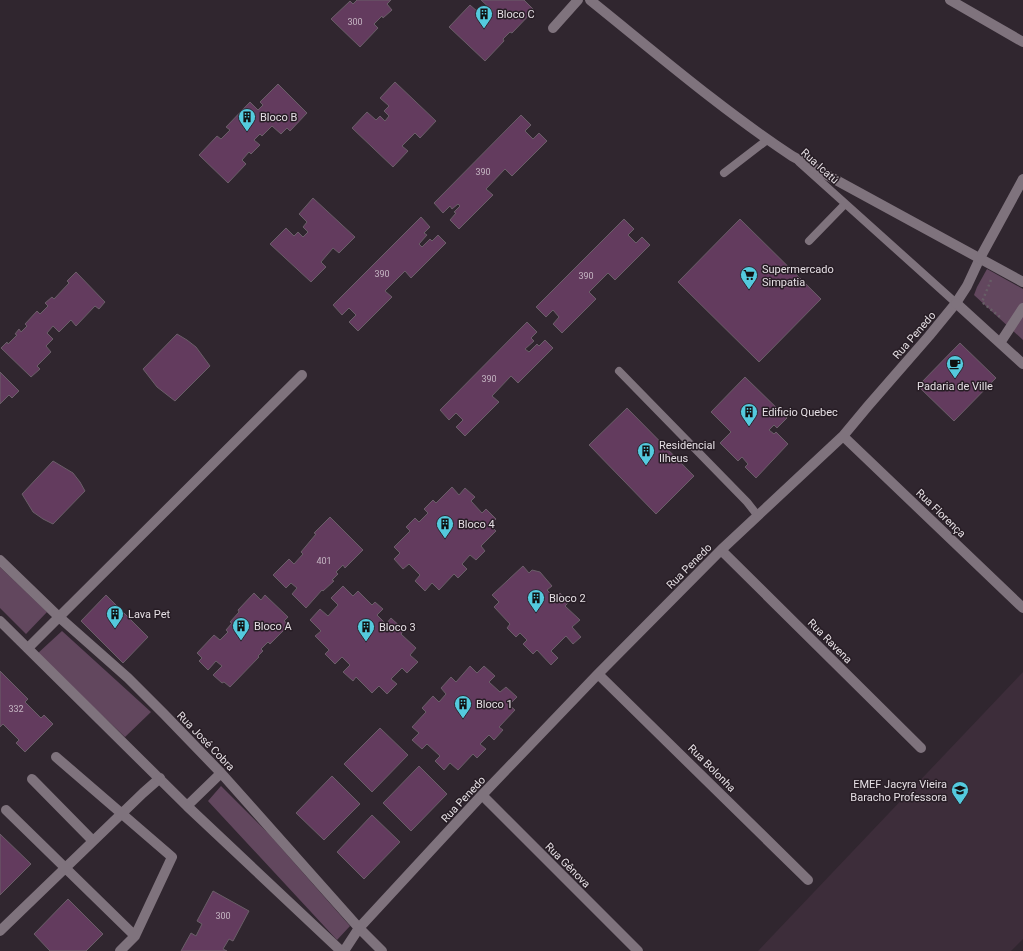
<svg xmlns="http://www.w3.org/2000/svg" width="1023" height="951" font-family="Roboto,sans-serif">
<rect width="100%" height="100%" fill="#30262f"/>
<path fill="#3d2d3a" d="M1023 672V939L1011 951H758Z"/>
<path fill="#62475e" d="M987 269 1023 289V340L974 295 977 287Z
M0 567 47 612 26 634 0 608Z
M62 631 151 712 125 737 37 654Z
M221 786 268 833 350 926 337 940 208 801Z"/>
<path fill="#633b5e" stroke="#6a5e68" d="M357 0H391L387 4 392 10 383 18 382 16 374 24 378 28 360 47 331 19 350 1 353 4Z
M481 0H524L534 10 512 33 510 32 503 39 504 41 485 61 449 27 470 5 486 19 493 11Z
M395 82 436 121 420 138 415 133 402 146 408 151 393 167 352 128 367 112 376 120 380 116 385 121 389 116 384 111 389 106 380 98Z
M278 84 307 113 290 131 287 128 281 134 272 126 262 136 260 134 254 140 260 145 251 154 249 152 242 160 246 164 228 183 199 155 217 136 221 139 230 130 226 127 250 102 258 110 263 105 260 102Z
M521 115 531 125 525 131 533 139 539 133 547 141 512 176 505 169 486 189 493 195 459 229 450 220 456 213 454 212 460 206 458 204 452 209 450 206 443 213 434 203Z
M313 198 355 237 339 253 333 248 321 262 326 267 311 282 270 244 286 228 294 236 298 232 303 237 308 232 303 227 307 222 299 214Z
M421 217 430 227 424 233 427 235 419 244 422 247 430 239 432 241 438 235 446 243 411 278 405 271 385 291 392 297 358 331 349 322 356 315 349 308 342 315 333 305Z
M624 219 634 229 628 235 636 243 642 237 650 245 615 280 608 273 589 292 596 299 562 333 553 324 559 317 553 310 546 317 536 307Z
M740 219 821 299 759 362 678 282Z
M76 272 105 302 99 309 95 306 76 326 71 320 59 332 53 326 47 333 53 339 46 346 51 352 37 366 40 369 31 377 1 348 7 342 8 344 17 335 15 334 19 329 21 332 27 326 25 324 37 311 40 314 48 306 45 303 52 297 54 299 69 283 67 281Z
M527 322 537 332 531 338 534 341 525 349 529 352 537 344 539 346 545 340 553 348 518 383 511 376 492 396 499 402 465 436 456 427 463 420 456 413 449 420 440 410Z
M177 334 187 340 196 347 210 366 175 401 157 387 143 369Z
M960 343 996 378 954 421 918 386Z
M0 372 19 391 12 398 9 395 0 404Z
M745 377 787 418 777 428 774 425 769 430 774 434 776 432 788 444 756 478 745 467 748 464 742 457 738 461 720 443 731 432 711 412Z
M627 408 694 476 656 514 589 445Z
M53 461 73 473 80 482 85 491 53 524 43 519 33 512 22 494Z
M452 487 459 495 465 488 475 497 471 501 482 513 486 509 496 519 490 525 496 531 481 546 485 551 476 560 470 555 462 564 467 569 458 578 454 574 439 590 432 583 425 591 415 581 420 575 409 564 403 569 394 559 400 553 394 547 410 531 406 527 415 518 419 522 428 513 424 509 433 500 436 503Z
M330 517 363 550 345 568 343 565 336 572 338 574 332 580 334 581 323 591 322 590 306 608 292 594 297 588 291 583 286 588 273 575 289 559 294 564 303 554 301 552 316 534 314 533Z
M523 566 529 573 532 570 540 572 552 586 547 590 555 598 560 593 569 602 565 606 580 620 572 627 581 637 573 644 566 636 551 651 558 658 551 665 537 650 533 654 523 644 527 640 520 633 516 637 507 628 510 624 494 607 499 602 492 595Z
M343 586 353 596 358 591 372 605 375 602 383 609 377 615 386 624 391 618 404 630 401 634 416 648 410 655 418 662 407 673 402 668 391 679 397 684 387 694 379 686 372 693 356 677 353 681 343 672 350 665 342 657 335 664 325 654 329 650 315 636 321 631 310 620 320 609 328 616 338 605 331 598Z
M254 593 261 600 265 595 288 617 284 621 289 625 270 644 268 642 261 649 263 651 258 656 259 657 230 687 224 682 222 683 213 675 222 666 216 661 208 670 199 661 202 658 197 653 214 635 220 640 228 632 226 630 232 623 230 622 239 612 238 610Z
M106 595 148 637 123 663 81 621Z
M470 666 477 673 484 666 495 676 489 682 500 692 506 687 517 697 509 705 515 710 499 727 503 730 494 740 489 735 480 744 486 749 477 758 473 754 458 770 450 763 444 770 435 761 440 756 427 744 422 749 412 740 419 733 412 727 426 712 422 708 433 696 439 702 446 694 441 688 451 677 456 682Z
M0 671 28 699 25 702 41 718 44 715 53 724 25 752 16 743 19 740 3 724 0 727Z
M380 728 408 755 372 792 344 764Z
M419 766 447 794 411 831 383 803Z
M332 776 360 804 324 840 296 813Z
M372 815 400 842 364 879 337 852Z
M0 834 31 864 0 895Z
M213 891 249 911 233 941 229 939 223 949 227 951H181L191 933 196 936 202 924 197 921Z
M68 899 103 934 86 951H50L34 934Z"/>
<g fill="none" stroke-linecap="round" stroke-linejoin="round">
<path stroke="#675e66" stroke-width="2.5" stroke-dasharray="2 3" stroke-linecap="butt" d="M991 280 982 302 1000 317"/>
<path stroke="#7f737d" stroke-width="8" d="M799 162 956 303
M724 173 767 140
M809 241 845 204
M619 371 747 502 758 516"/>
<path stroke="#7f737d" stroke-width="10" d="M950 0 1023 42
M553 28 578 0
M843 436 1023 608
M721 550 921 748
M59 617 302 375
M598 674 808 880
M56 757 172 857 135 936 120 951
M32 779 93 841
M482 795 638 951
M6 810 135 936
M0 931 143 793 160 778
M344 951 359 928 482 795 598 674 721 550 843 436 868 406 929 336 956 303 967 286 980 258 1023 179"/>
<path stroke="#7f737d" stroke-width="10" d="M590 0C656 53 721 109 792 156L1023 282
M956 303 1023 364
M1000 343 1023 308
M0 560 59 617 128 678 164 714 221 773 359 928 382 951
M0 621 187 806 341 951
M28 648 59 617
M187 806 221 773"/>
</g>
<defs>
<symbol id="building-pin" viewBox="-11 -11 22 30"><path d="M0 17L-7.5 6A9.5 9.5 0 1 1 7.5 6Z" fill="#54cade" stroke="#271d25"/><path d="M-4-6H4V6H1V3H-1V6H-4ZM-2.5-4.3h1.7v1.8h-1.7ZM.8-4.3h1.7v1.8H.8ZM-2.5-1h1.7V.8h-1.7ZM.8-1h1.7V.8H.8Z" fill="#111"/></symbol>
<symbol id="supermarket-pin" viewBox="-11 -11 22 30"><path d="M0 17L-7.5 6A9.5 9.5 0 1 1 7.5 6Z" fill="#54cade" stroke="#271d25"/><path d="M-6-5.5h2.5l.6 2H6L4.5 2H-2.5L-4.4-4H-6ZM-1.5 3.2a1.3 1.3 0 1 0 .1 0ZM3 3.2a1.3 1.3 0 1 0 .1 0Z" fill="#111"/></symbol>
<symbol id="cafe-pin" viewBox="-11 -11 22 30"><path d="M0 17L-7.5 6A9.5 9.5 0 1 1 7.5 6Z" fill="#54cade" stroke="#271d25"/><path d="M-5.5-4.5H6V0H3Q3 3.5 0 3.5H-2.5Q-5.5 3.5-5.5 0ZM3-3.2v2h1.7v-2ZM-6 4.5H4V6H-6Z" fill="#111"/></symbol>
<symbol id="school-pin" viewBox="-11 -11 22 30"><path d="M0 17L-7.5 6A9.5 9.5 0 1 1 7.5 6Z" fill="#54cade" stroke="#271d25"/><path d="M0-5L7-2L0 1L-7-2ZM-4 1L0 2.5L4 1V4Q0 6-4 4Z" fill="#111"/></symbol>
</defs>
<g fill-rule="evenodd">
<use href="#building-pin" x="474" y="4" width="20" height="27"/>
<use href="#building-pin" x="237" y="107" width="20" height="27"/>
<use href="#supermarket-pin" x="739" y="265" width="20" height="27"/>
<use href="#cafe-pin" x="945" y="354" width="20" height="27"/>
<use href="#building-pin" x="739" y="402" width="20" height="27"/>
<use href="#building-pin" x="636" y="441" width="20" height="27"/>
<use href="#building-pin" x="435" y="514" width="20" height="27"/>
<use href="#building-pin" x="526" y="588" width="20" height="27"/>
<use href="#building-pin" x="105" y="604" width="20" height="27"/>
<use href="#building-pin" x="231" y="616" width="20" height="27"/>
<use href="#building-pin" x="356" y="617" width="20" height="27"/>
<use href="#building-pin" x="453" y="694" width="20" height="27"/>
<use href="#school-pin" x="950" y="780" width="20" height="27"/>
</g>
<g text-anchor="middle" stroke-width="3" stroke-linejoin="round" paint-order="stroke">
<g font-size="9" fill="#c4b5c2">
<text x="355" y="25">300</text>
<text x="483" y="175">390</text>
<text x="382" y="277">390</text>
<text x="586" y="279">390</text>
<text x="489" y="382">390</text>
<text x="324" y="564">401</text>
<text x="16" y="712">332</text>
<text x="223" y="919">300</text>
</g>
<g font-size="11" fill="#e4dee3" stroke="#271d25" text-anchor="start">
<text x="497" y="18">Bloco C</text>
<text x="260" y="121">Bloco B</text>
<text x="762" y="273">Supermercado<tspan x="762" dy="13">Simpatia</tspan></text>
<text x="955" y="390" text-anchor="middle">Padaria de Ville</text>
<text x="762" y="416">Edificio Quebec</text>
<text x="659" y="449">Residencial<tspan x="659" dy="13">Ilheus</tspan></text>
<text x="458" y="528">Bloco 4</text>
<text x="549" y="602">Bloco 2</text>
<text x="128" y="618">Lava Pet</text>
<text x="254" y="630">Bloco A</text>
<text x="379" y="631">Bloco 3</text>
<text x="476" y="708">Bloco 1</text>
<text x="947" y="788" text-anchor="end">EMEF Jacyra Vieira<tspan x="947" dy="13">Baracho Professora</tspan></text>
</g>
<g font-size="11" fill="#e4dee3" stroke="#271d25">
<text transform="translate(820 166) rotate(42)" y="4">Rua Icatú</text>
<text transform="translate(914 335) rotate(-49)" y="4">Rua Penedo</text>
<text transform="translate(941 513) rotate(44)" y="4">Rua Florença</text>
<text transform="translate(689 566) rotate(-45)" y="4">Rua Penedo</text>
<text transform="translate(830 641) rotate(45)" y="4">Rua Ravena</text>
<text transform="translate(206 741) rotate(46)" y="4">Rua José Cobra</text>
<text transform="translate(712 768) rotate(45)" y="4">Rua Bolonha</text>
<text transform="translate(463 799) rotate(-47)" y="4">Rua Penedo</text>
<text transform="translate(568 865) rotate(45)" y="4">Rua Gênova</text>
</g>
</g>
</svg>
